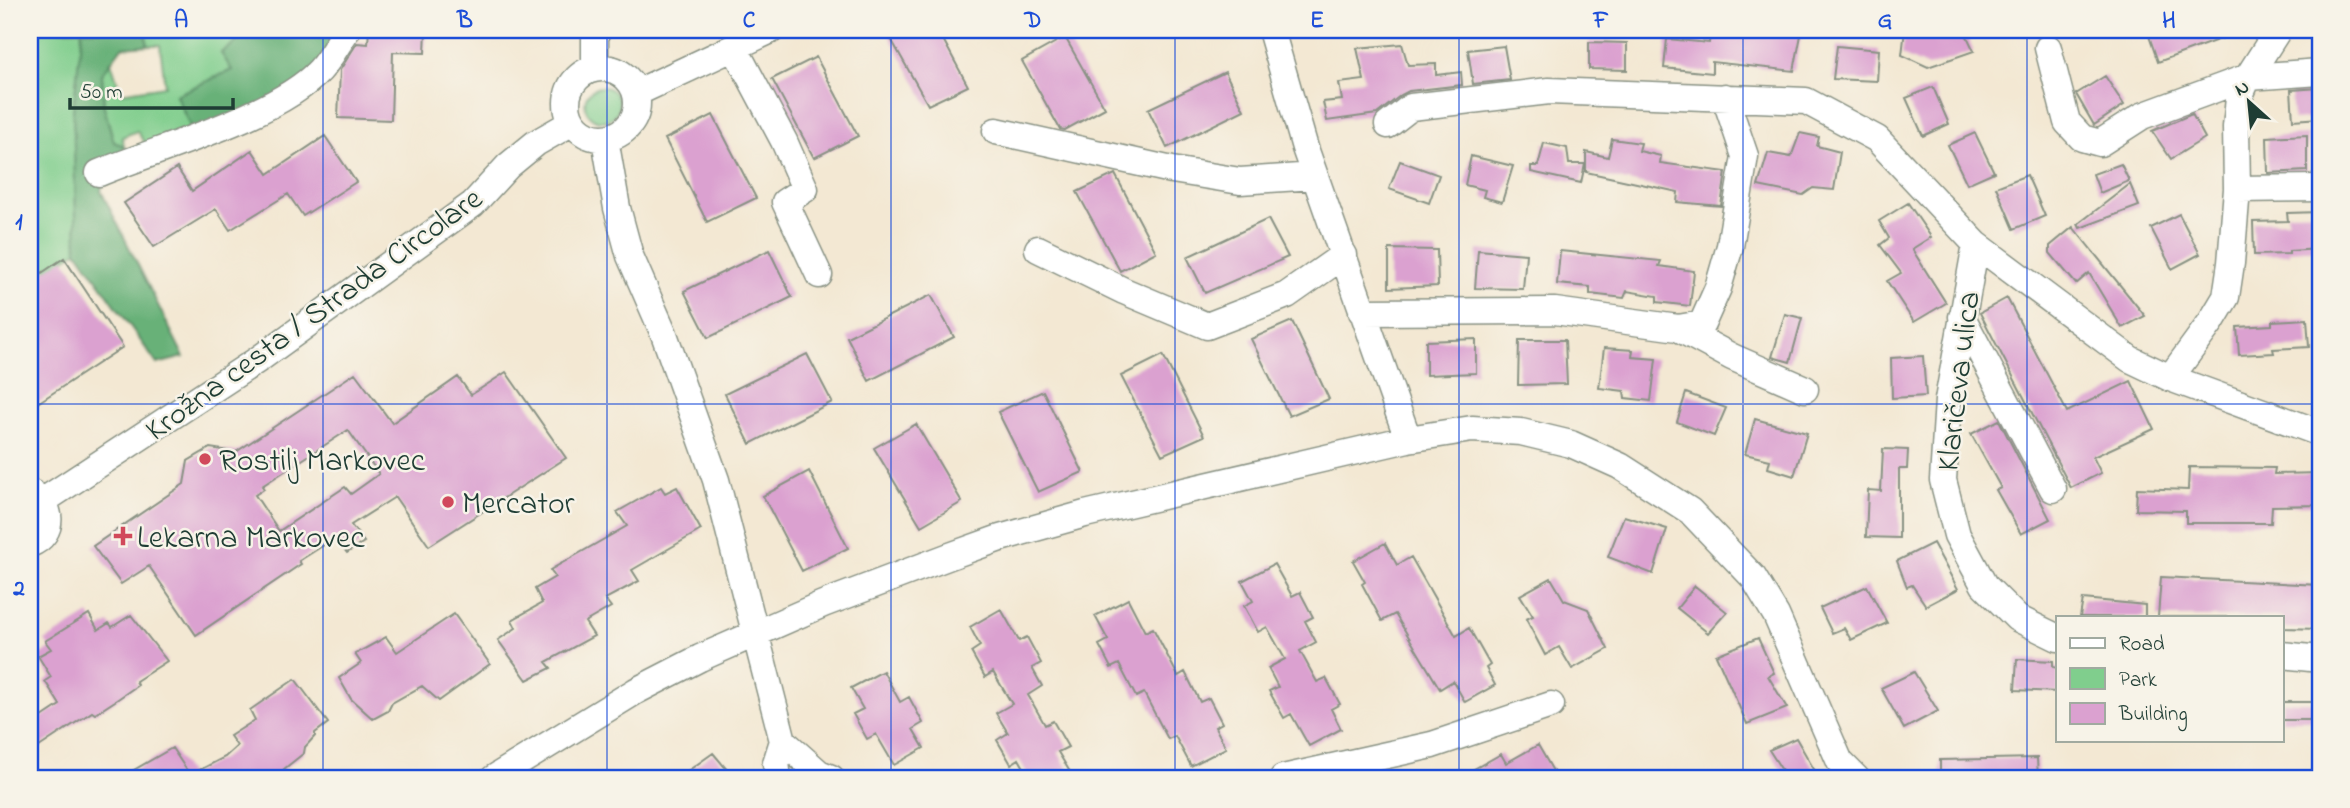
<svg xmlns="http://www.w3.org/2000/svg" width="2350" height="808" font-family="'Indie Flower',sans-serif">
<rect width="100%" height="100%" fill="#f7f3e8"/>
<filter id="ink" filterUnits="userSpaceOnUse"><feTurbulence type="fractalNoise" baseFrequency=".0143" numOctaves="2"/><feDisplacementMap in="SourceGraphic" scale="14" xChannelSelector="R" yChannelSelector="G"/><feConvolveMatrix kernelMatrix="1 2 1 2 8 2 1 2 1" color-interpolation-filters="sRGB"/></filter>
<filter id="wash" filterUnits="userSpaceOnUse"><feTurbulence type="fractalNoise" baseFrequency=".00686" numOctaves="4" result="noise"/><feDisplacementMap in="SourceGraphic" scale="28" xChannelSelector="R" yChannelSelector="G"/><feGaussianBlur stdDeviation="1.57" result="paint"/><feColorMatrix in="noise" values="0 0 0 0 0 0 0 0 0 0 0 0 0 0 0 0 0 1.4 0 .05"/><feComposite in="paint" operator="in"/></filter>
<g filter="url(#wash)">
<rect width="100%" height="100%" fill="#f3e8d3"/>
<path fill="#80ce8d" stroke="#508660" stroke-width="2" d="M30 30H82L73 112 77 251 30 281Z
M144 30H253L221 53 232 70 176 95 195 137 147 147 137 131 122 137 124 146 114 143 104 107 102 74 111 62 121 93 165 86 160 45H148Z
M585 104a17 17 0 1 1 34 0a17 17 0 1 1-34 0Z"/>
<path fill="#68b178" stroke="#447756" stroke-width="2" d="M82 30H144L148 45 122 47 102 74 104 107 114 142 124 146 128 161 103 180 101 191 184 357 157 364 77 251 73 112Z
M253 30H337L310 84 195 137 176 95 232 70 221 53Z"/>
<g id="blocks">
<path fill="#dba1d0" fill-rule="evenodd" d="M369 30H426L425 53 393 52 391 120 338 118 340 70 357 43 368 44Z
M886 30H938L968 86 928 105Z
M1746 30H1802L1794 71 1712 62V73L1664 68 1667 39 1709 43 1710 35 1746 37Z
M1905 30H1964L1974 51 1928 67 1902 55Z
M2147 30H2242V31L2158 62Z
M1065 37 1105 108 1065 130 1060 129 1022 61Z
M1589 42 1627 43V70L1589 69Z
M1402 44 1408 65 1436 64V75L1461 72 1462 85 1409 91 1401 95 1377 114 1327 121 1323 102 1342 100 1339 83 1364 80 1357 48Z
M1504 46 1510 80 1473 84 1468 50Z
M1837 46 1879 50 1877 81 1833 79Z
M816 57 858 136 814 158 772 79Z
M1225 72 1244 110 1167 148 1148 109Z
M2105 76 2124 105 2094 125 2076 94Z
M1933 87 1949 124 1923 136 1906 98Z
M2320 88V118L2293 120 2291 90Z
M2192 114 2205 138 2171 159 2152 131Z
M713 115 756 198 707 222 665 139Z
M1800 133 1819 137 1817 146 1840 152 1834 190 1813 188 1803 195 1758 186 1768 153 1791 157Z
M1975 133 1994 172 1967 184 1948 145Z
M2307 135V171L2268 173 2267 137Z
M325 136 356 182 303 216 288 194 230 230 216 209 154 247 124 203 177 168 192 191 252 150 268 174Z
M1612 139 1641 143 1639 151 1661 156 1660 163 1726 172 1721 206 1677 202 1678 192 1586 172V152L1608 157Z
M1544 143 1567 148 1569 164H1585L1581 183 1531 172V166H1538Z
M1471 156 1513 166 1502 202 1483 197 1485 190 1465 185Z
M1400 161 1439 175 1429 203 1389 189Z
M2121 164 2129 181 2100 193 2093 174Z
M1115 174 1156 252 1120 271 1077 192Z
M2027 175 2045 216 2014 229 1996 187Z
M2130 184 2139 206 2080 228 2078 224Z
M1908 203 1931 237 1912 249 1946 303 1914 322 1887 281 1901 273 1880 245 1889 238 1879 221Z
M2320 212V249L2289 251V254L2254 255 2253 222 2288 221 2287 213Z
M2179 214 2200 254 2172 269 2151 228Z
M1268 219 1288 257 1205 293 1187 257Z
M2073 227 2077 232 2145 316 2122 328 2089 273 2076 284 2050 253V246Z
M1389 249 1437 250 1438 286 1389 288Z
M769 250 792 297 708 338 684 291Z
M1478 250 1526 254 1523 289 1475 288Z
M1560 251 1661 261 1659 266 1694 271 1690 306 1657 302V296L1627 291 1624 298 1590 294V287L1557 284Z
M64 258 123 347 30 408V281Z
M931 295 954 337 869 381 847 337Z
M2007 298 2067 412 2131 381 2154 429 2093 457 2101 473 2071 488 1980 313Z
M1785 314 1802 318 1790 362 1772 357Z
M2307 319 2309 347 2273 349 2274 353 2239 355 2237 327 2272 325V321Z
M1292 321 1329 399 1289 416 1251 339Z
M1476 339V373L1426 375V341Z
M1519 340H1565L1567 384 1518 385Z
M1604 348 1633 350 1632 357 1656 359 1651 401 1625 398 1624 391 1599 388Z
M807 354 832 402 750 444 725 394Z
M1163 355 1204 436 1162 455 1121 376Z
M1923 356 1926 396 1892 398 1891 358Z
M506 372 566 458 429 546 395 497 351 525 364 542 347 553 335 538 299 561 301 564 196 635 149 566 121 584 93 546 184 484 188 461 210 448 236 452 355 373 392 423 458 377 471 395ZM348 430 379 474 351 494 345 487 279 531 255 495 264 489 262 486Z
M1043 391 1083 472 1038 492 998 412Z
M1686 393 1726 408 1714 436 1677 422Z
M1755 419 1807 433 1794 476 1768 468 1770 460 1745 454Z
M1999 420 2050 519 2021 534 1996 490 2001 488 1971 434Z
M916 424 962 502 921 526 874 448Z
M1883 449 1908 450 1907 469H1899V538L1866 537 1868 490 1881 491Z
M2189 467 2275 468 2274 474 2319 473 2320 505 2272 506 2271 523H2186V511L2136 510 2137 488 2188 490Z
M809 471 848 548 802 571 763 496Z
M661 487 665 493 677 487 701 530 632 570 639 581 605 599 611 607 585 622 594 636 546 662 551 668 527 680 498 640 516 628 512 620 542 603 535 589 555 577 550 570 627 526 617 512Z
M1624 516 1667 529 1653 574 1608 557Z
M1385 543 1397 565 1411 557 1456 636 1469 628 1490 665 1486 668 1495 685 1465 702 1453 681 1440 689 1395 614 1382 621 1362 584 1365 582 1353 561Z
M1933 543 1958 589 1926 606 1912 585 1907 587 1897 561Z
M1274 564 1292 596 1300 592 1313 617 1305 621 1316 642 1300 651 1317 682 1326 678 1340 704 1331 709 1341 729 1309 746 1291 714 1284 718 1269 691 1278 687 1268 668 1285 659 1267 627 1258 632 1244 606 1253 601 1242 581Z
M2161 577 2320 585V629L2283 628V617H2158Z
M1551 578 1564 600 1588 609 1608 649 1572 669 1559 647 1545 655 1526 619 1533 616 1520 595Z
M1695 586 1727 612 1708 633 1677 608Z
M1867 586 1887 623 1851 640 1844 628 1832 633 1820 608Z
M1128 599 1145 632 1153 628 1178 676 1185 672 1200 702 1209 698 1222 723 1215 727 1226 748 1191 766 1175 736 1168 739 1144 693 1136 697 1119 664 1111 668 1099 645 1108 640 1095 616Z
M2083 599 2145 605V617H2080Z
M1001 609 1019 641 1027 637 1041 663 1032 668 1042 686 1028 695 1045 725 1053 721 1068 747 1058 752 1070 772 1060 778H1030L1019 759 1011 764 997 740 1008 733 996 713 1012 704 993 672 985 677 971 652 980 646 970 627Z
M89 614 98 630 109 623 112 627 131 615 167 661 136 681 138 685 115 701 95 714 92 712 30 753V725L60 705 45 681 51 677 38 656 51 649 45 641Z
M454 614 490 664 439 701 422 686 392 703 388 711 373 719 351 699 339 678 361 663 355 654 386 637 397 652Z
M1758 638 1774 673 1768 676 1787 708 1747 724 1716 655Z
M2017 659 2053 661V667L2058 668V692L2015 690Z
M883 671 900 702 909 697 923 723 913 729 924 748 894 765 876 734 867 739 853 714 863 709 851 688Z
M1914 672 1938 711 1904 729 1881 688Z
M295 679 328 723 315 733V736L305 747 304 753 284 769 289 778H120L172 748 190 775 225 757 237 746 230 736 255 720 250 710Z
M2282 702H2320V720H2282Z
M1796 738 1819 778H1787L1769 750Z
M1538 745 1557 778H1458L1501 754 1506 763Z
M713 753 734 778H678Z
M2037 758 2038 778H1940V760Z"/>
</g>
</g>
<g filter="url(#ink)">
<use href="#blocks" fill-opacity="0" stroke="#899284" stroke-width="2"/>
<g fill="none" stroke-linecap="round" stroke-linejoin="round">
<defs>
<path id="minor" d="M595 30V68
M1271 30 1305 148 1408 439
M734 47 784 141 805 189 785 202 819 275
M2048 48 2067 122 2082 138 2100 143 2142 116 2248 77 2320 72
M567 103a35 35 0 1 1 70 0a35 35 0 1 1-70 0Z
M636 93 771 30
M1388 125 1411 107 1549 91 1806 101 1877 139 1976 244 2130 359 2170 378 2320 433
M996 131 1172 170 1240 181 1315 176
M605 139 617 208 630 256 664 334 716 480 783 741 819 773 831 778
M99 173C159 148 278 116 320 70 330 59 338 43 347 30
M2237 189 2320 188
M1976 244 1948 400 1943 480 1957 535 1984 585 2017 618 2058 638
M1038 249 1124 291 1207 326 1287 295 1344 255
M1362 312 1555 311 1678 328 1732 357 1805 389
M1962 317 2053 489
M1678 328 1702 324 1718 288 1730 246 1745 156 1725 97
M2170 378 2211 322 2226 297 2231 263 2237 189 2236 127 2239 98 2248 77 2278 30
M43 501 259 359 473 204 508 166 536 143 571 123
M30 544C56 534 53 504 30 492
M2282 655 2320 659
M494 778 636 691 700 658 823 604 950 556 1000 538 1085 514 1408 439 1472 429 1521 432 1571 444 1620 466 1690 511 1753 577 1776 615 1840 762 1856 778
M778 778 776 763 783 741
M1283 778 1432 745 1551 705"/>
</defs>
<use href="#minor" stroke="#899284" stroke-width="29"/>
<use href="#minor" stroke="#fff" stroke-width="26"/>
</g>
</g>
<path fill="none" stroke="#1d4ed8" stroke-width="2" stroke-opacity="0.55" d="M323 30V778M607 30V778M891 30V778M1175 30V778M1459 30V778M1743 30V778M2027 30V778M30 404H2320"/>
<g fill="#d1495b" stroke="#f7f3e8" stroke-width="2.5">
<circle cx="205" cy="459" r="7"/>
<circle cx="448" cy="502" r="7"/>
<path d="M119.5 525.5h7v7h7v7h-7v7h-7v-7h-7v-7h7z"/>
</g>
<g text-anchor="middle" stroke-width="5" stroke-linejoin="round" paint-order="stroke">
<g font-size="32" fill="#1f3d34" stroke="#f7f3e8">
<text transform="translate(313 313) rotate(-36)" y="11">Krožna cesta / Strada Circolare</text>
<text transform="translate(1957 381) rotate(-83)" y="11">Klaričeva ulica</text>
</g>
<g font-size="32" fill="#1f3d34" stroke="#f7f3e8" text-anchor="start">
<text x="219" y="470">Rostilj Markovec</text>
<text x="462" y="513">Mercator</text>
<text x="137" y="547">Lekarna Markovec</text>
</g>
</g>
<rect width="2350" height="808" fill="none" stroke="#f7f3e8" stroke-width="77"/>
<rect x="2056" y="616" width="228" height="126" fill="#f7f3e8" stroke="#a1aaa0" stroke-width="2"/>
<rect x="2070" y="638" width="35" height="10" fill="#ffffff" stroke="#a1aaa0" stroke-width="2"/>
<text x="2119" y="650" font-size="21" fill="#1f3d34">Road</text>
<rect x="2070" y="668" width="35" height="21" fill="#80ce8d" stroke="#a1aaa0" stroke-width="2"/>
<text x="2119" y="686" font-size="21" fill="#1f3d34">Park</text>
<rect x="2070" y="703" width="35" height="21" fill="#dba1d0" stroke="#a1aaa0" stroke-width="2"/>
<text x="2119" y="720" font-size="21" fill="#1f3d34">Building</text>
<g transform="translate(2249 102) rotate(333)" stroke="#f7f3e8" stroke-width="5" paint-order="stroke">
<path d="M0-5L12 26L0 18L-12 26Z" fill="#1f3d34"/>
<text y="-10" font-size="19" font-weight="bold" text-anchor="middle" fill="#1f3d34">N</text>
</g>
<path d="M70 98v10h163v-10" fill="none" stroke="#1f3d34" stroke-width="3.5"/>
<text x="80" y="98" font-size="21" fill="#1f3d34" stroke="#f7f3e8" stroke-width="5" paint-order="stroke">50 m</text>
<rect x="38" y="38" width="2274" height="732" fill="none" stroke="#1d4ed8" stroke-width="2.5"/>
<g font-size="23" text-anchor="middle" font-weight="bold" fill="#1d4ed8">
<text x="181" y="27">A</text>
<text x="465" y="27">B</text>
<text x="749" y="27">C</text>
<text x="1033" y="27">D</text>
<text x="1317" y="27">E</text>
<text x="1601" y="27">F</text>
<text x="1885" y="27">G</text>
<text x="2169" y="27">H</text>
<text x="19" y="229">1</text>
<text x="19" y="595">2</text>
</g>
</svg>
